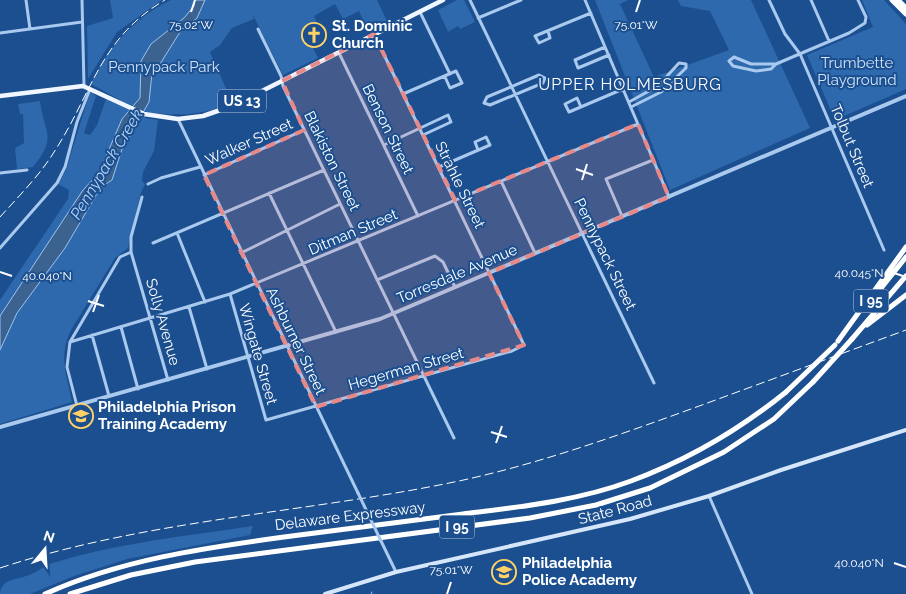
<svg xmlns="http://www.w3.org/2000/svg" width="906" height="594" font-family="Raleway,sans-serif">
<rect width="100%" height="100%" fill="#1b4f8f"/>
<path fill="#2e69ad" d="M110 0H162L117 32 88 79 87 26 113 18Z
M171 0H377L388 23 368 32 359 11 343 19 335 4 314 16 317 23 304 29 318 58 283 75 253 15 254 19 232 28 220 45 210 52 232 102C204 116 178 116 147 112L145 118 158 120 154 151 143 172 142 181 145 184 140 195 128 248 115 258 71 330C58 356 67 376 72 402L0 424V300L68 199 69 190 58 184 66 170 90 92 96 96 84 133 90 135 97 125 106 99 117 104 120 100 91 84C106 50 136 16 171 0Z
M457 0H464L475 22 460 29 458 26 448 32 438 10Z
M595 0H628L620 4 654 77 729 50 710 11 681 6 678 0H751L810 128 670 190Z
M862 0H884L906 24V89L835 120 807 55 873 27Z
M40 101C44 133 58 136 33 167L17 169 15 148 24 143 23 114H20L18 104Z
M253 526 250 535 127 559 74 576 30 594H0C1 578 18 580 29 575 38 572 44 565 53 563 117 543 186 536 253 526Z"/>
<path fill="#3c6290" stroke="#9cc4f0" d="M195 0H205L197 18 180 32 160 64 152 73 149 102 122 149 112 180 101 187 65 248 17 313 0 350V316L83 190 99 173 122 119 140 98 141 61 151 44 184 18 194 6Z"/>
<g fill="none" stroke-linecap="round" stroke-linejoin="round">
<path stroke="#9cc4f0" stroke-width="1" d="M371 594 372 592"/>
<path stroke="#a9c9ee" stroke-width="3" d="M26 0 30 29
M82 0 84 86
M470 0 654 383
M585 0 669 197
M769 0 785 34 800 54 884 250
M811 0 829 41
M420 12 450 74
M478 18 521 0
M258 29 281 76 283 86 454 438
M548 31 550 38 539 43 535 36 591 13
M0 33 82 22
M605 47 575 60 578 68 609 55
M339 53 418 216
M776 64H751L734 57 729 61 733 66 756 71 771 69 776 64 849 33 865 23 866 17 858 0
M539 75 545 78 543 83 490 105 484 103 487 97Z
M403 94 456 71 462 83 450 88 445 77
M629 102 658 86 679 63 686 64V68L661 92 631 107
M581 107 577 98 565 104 569 112 623 89
M178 119 358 493
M384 145 448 115 451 122 423 135
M439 167 490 145 486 137 475 142 478 150
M0 173 27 170
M204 175 304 130
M501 181 535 253
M148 184 161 178 200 167
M269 193 336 332
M142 197 131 237V252L168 380
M622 216 606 179 653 160
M177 233 205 302
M153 243 324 170
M0 248 57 183 65 167 77 122 90 89
M241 253 340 204
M377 280 435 256 443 262 455 287
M230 294 266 420 512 351 524 345 374 34
M189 307 207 369
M121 327 138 389
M92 335 109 396
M70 342 230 294 638 124
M77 406 67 367 70 342 120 257 131 252
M709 496 752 594
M381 541 396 572"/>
<path stroke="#a9c9ee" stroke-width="4" d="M0 427 380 319 906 96"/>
<path stroke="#d6e6fa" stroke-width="4" d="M325 594 396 572 630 519 709 496 781 470 906 430"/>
<path stroke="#f0f6ff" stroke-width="4.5" d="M0 96 83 86 144 114 178 119 203 116 232 106 443 0"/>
<path stroke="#fff" stroke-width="5" d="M892 0 906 14
M898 0 906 8
M866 307 906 257
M867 325 906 295
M852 339 906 276
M838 341 906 247
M45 594C120 560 203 548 284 537 344 529 403 522 463 514 519 507 577 501 631 481 688 460 739 430 786 392
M70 594 131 575 195 562 530 518 596 505 650 488 724 452 774 419 813 382"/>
<path stroke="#fff" stroke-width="1" stroke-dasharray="9 4" stroke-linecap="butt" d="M0 217C19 196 41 174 56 149 93 91 100 38 165 0
M0 568C149 519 307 513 459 481 542 463 622 434 702 405 770 380 838 355 906 330"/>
<path stroke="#a9c9ee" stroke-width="3" d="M358 493 381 541"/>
<path stroke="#fff" stroke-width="5" d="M813 382 852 339
M786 392 835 345"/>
</g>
<path fill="#e88989" fill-opacity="0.2" stroke="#e88989" stroke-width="4" stroke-dasharray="10 6" stroke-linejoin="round" d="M374 34 455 200 638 124 669 197 489 273 524 345 316 407 204 175 304 130 282 81Z"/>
<path fill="none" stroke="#fff" stroke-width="2" d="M191 12 195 0M636 12 640 0M576 169 593 175M582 180 587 164M0 272 12 276M894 273 906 277M88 301 104 306M93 312 99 295M491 432 507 437M496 443 502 426M894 563 906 567M447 594 451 582"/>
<defs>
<symbol id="church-ring" viewBox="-11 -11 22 22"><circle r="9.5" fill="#1b4f8f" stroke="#ffd166" stroke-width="1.5"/><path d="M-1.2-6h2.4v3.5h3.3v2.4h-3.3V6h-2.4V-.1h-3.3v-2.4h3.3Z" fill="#ffd166"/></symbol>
<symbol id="university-ring" viewBox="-11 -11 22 22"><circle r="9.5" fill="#1b4f8f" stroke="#ffd166" stroke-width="1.5"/><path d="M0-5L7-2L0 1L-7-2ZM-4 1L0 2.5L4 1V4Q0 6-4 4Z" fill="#ffd166"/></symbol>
</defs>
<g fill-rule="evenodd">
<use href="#church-ring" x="300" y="21" width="28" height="28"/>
<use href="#university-ring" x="67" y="402" width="28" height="28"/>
<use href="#university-ring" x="490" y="558" width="28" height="28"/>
</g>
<g text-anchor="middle" stroke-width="4" stroke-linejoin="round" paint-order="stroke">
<g fill="#1b4f8f" stroke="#bbcadd" stroke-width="1">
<rect x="218" y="89.5" width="48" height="23" rx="4"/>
<rect x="853.5" y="289.5" width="35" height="23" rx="4"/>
<rect x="439.5" y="515.5" width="35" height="23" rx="4"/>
</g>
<g font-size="14" font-weight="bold" fill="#fff">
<text x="242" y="106">US 13</text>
<text x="871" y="306">I 95</text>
<text x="457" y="532">I 95</text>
</g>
<g font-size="15" font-weight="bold" fill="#fff" stroke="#1b4f8f" text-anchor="start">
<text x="332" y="31">St. Dominic<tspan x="332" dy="17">Church</tspan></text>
<text x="98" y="412">Philadelphia Prison<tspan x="98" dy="17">Training Academy</tspan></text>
<text x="522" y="568">Philadelphia<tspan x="522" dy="17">Police Academy</tspan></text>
</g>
<g font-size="15" fill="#cfe3fa" stroke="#1b4f8f">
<text x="857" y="68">Trumbette<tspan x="857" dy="17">Playground</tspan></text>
<text x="164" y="72">Pennypack Park</text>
</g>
<g font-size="15" fill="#fff" stroke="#1b4f8f">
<text transform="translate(388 129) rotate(64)" y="5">Benson Street</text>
<text transform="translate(249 142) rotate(-24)" y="5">Walker Street</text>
<text transform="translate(852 146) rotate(67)" y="5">Tolbut Street</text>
<text transform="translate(332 161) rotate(64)" y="5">Blakiston Street</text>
<text transform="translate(460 185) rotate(64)" y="5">Strahle Street</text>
<text transform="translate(353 232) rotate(-23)" y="5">Ditman Street</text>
<text transform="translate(605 254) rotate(64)" y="5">Pennypack Street</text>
<text transform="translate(457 274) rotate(-23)" y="5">Torresdale Avenue</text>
<text transform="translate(163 322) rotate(74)" y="5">Solly Avenue</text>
<text transform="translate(296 341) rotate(64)" y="5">Ashburner Street</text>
<text transform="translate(258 354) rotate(74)" y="5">Wingate Street</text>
<text transform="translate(406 369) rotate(-16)" y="5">Hegerman Street</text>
<text transform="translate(615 510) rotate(-15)" y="5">State Road</text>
<text transform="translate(350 516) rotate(-7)" y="5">Delaware Expressway</text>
</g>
<g font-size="16" letter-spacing="1" fill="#fff" stroke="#1b4f8f">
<text x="630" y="90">UPPER HOLMESBURG</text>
</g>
<g font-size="16" font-style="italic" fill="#b5d3f5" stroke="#1b4f8f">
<text transform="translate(106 164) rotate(-59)" y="6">Pennypack Creek</text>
</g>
</g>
<g font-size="12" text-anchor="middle" fill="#fff" stroke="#1b4f8f" stroke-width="4" stroke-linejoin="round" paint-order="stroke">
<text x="191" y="29">75.02°W</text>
<text x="636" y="29">75.01°W</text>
<text x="859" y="277">40.045°N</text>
<text x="47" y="280">40.040°N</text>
<text x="859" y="567">40.040°N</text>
<text x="451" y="574">75.01°W</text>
</g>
<g transform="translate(45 549) rotate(18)" stroke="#1b4f8f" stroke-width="4" paint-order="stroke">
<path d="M0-4L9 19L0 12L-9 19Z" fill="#ffffff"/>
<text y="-8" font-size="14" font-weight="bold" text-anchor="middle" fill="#ffffff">N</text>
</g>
</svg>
